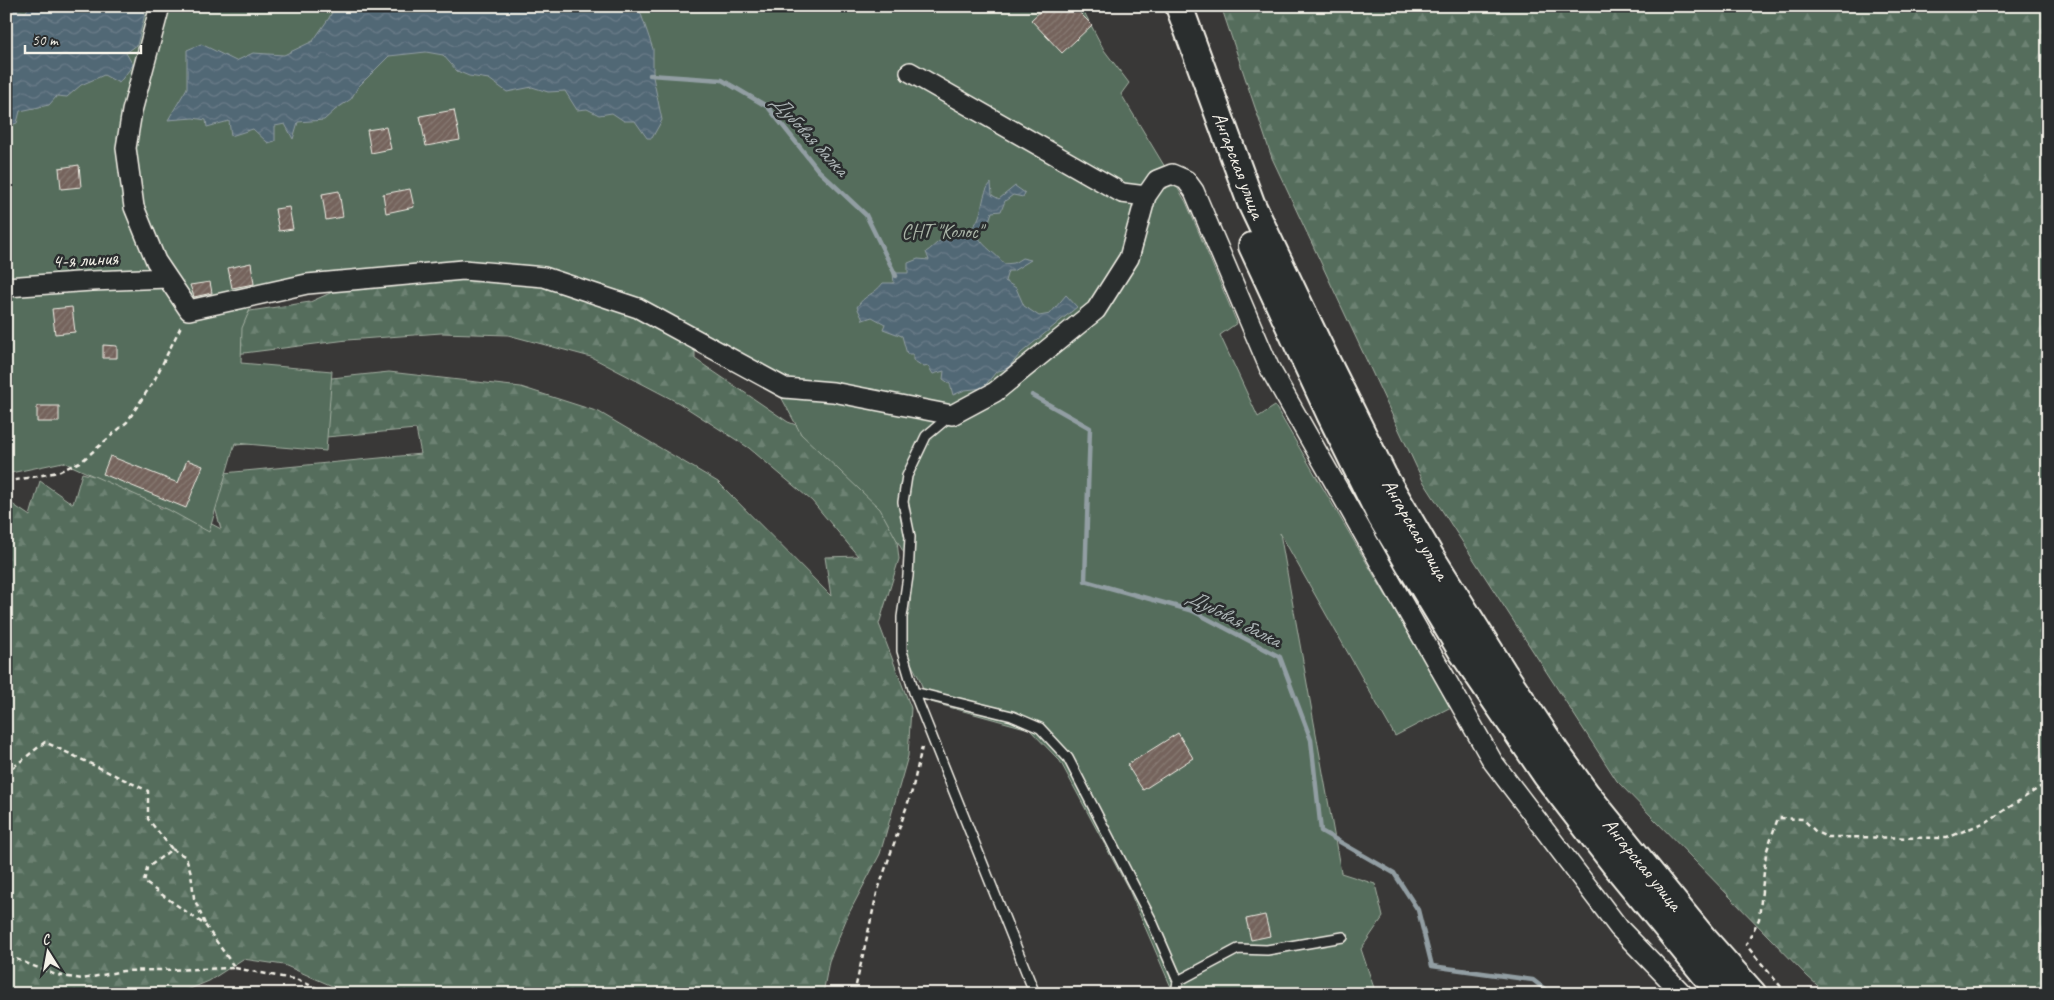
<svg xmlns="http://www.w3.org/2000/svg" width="2054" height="1000" font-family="Caveat,sans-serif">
<defs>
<pattern id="forest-firs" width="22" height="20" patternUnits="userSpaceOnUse" patternTransform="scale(1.25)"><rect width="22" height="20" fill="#546d5c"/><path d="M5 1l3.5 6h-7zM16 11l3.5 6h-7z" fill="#6d8273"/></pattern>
<pattern id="water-waves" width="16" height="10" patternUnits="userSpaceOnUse" patternTransform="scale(1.25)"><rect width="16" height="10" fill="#516775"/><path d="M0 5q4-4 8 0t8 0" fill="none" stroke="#6b7d89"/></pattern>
<pattern id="building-hatch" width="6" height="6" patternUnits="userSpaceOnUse" patternTransform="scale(1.25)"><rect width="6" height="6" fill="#74635c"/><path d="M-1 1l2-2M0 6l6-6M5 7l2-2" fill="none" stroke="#887a73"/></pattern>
</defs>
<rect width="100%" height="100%" fill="#393837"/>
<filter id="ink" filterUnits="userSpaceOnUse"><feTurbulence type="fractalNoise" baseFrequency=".02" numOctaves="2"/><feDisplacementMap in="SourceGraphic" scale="10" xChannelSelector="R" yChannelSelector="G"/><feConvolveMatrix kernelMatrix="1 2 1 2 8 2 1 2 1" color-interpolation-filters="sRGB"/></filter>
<g filter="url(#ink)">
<path fill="url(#forest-firs)" stroke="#a4afa2" d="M1221 6H2048V994H1827L1807 976 1617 781 1423 481 1272 158Z
M407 259 544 283 639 314 695 349V359L788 422 823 435 893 505 899 559 879 624 911 708 908 756 880 854 848 915 829 961 823 994H388L346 992 284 965 243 959 209 981 178 994H94L90 986 84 994H6V500L30 516 40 481 73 504 82 473 147 490 160 508 184 509 221 529 212 497 224 473 421 454 416 429 236 445V388L389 372 521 387 599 412 718 482 831 596 825 557 858 556 812 501 749 448 679 403 591 357 508 335 441 333 347 340 220 356 250 311 310 302Z"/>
<path fill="#546d5c" stroke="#a4afa2" d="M6 6H1081L1104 50 1129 83 1121 94 1186 202 1237 323 1220 335 1258 417 1275 406 1451 707 1395 736 1280 533 1341 873 1375 884 1383 917 1361 949 1376 994H1174L1129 890 1060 761 1029 729 927 701 919 678 907 656V619L910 609 912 568 880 509 801 434 771 378 691 326 656 306 589 286 490 263 259 288 242 328 241 363 332 371 326 451 235 443 209 532 169 510 63 462 6 474Z"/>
<path fill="url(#water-waves)" stroke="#929ea3" d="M29 6H147L137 45 126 53 133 65 119 83 104 75 81 85 67 97 57 96 49 105 20 111 17 123 6 127V28L11 23 10 9 26 12Z
M335 6H624L627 11H640L653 49V77L662 120 652 138H647L635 121H624L612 113 599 115 587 109 577 110 565 91 548 92 532 87 507 92 489 79 469 76 457 71 443 55 426 52 389 56 358 87 351 99 335 110 324 120 298 122 293 139 285 124 275 126V141L268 143 253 129 231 136 229 121 207 127 206 120 193 118 168 120 187 88V50L201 44 236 61 253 53 284 55 313 41 329 18Z
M991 183 992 195 999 199 1015 186 1025 193 1023 197 1013 195 1005 201 1001 211 992 212 989 221H984L978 236C984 248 996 253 1004 264L1014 263 1022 258 1031 260 1013 271H1008L1005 281 1016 288 1024 306 1039 316 1050 314 1066 295 1077 307 1021 353 1008 368 996 372 983 388 965 390 953 395 950 384 943 379 944 371 933 374 928 366 924 367 913 360V354H907L902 336 883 329 885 324 872 317 863 320 857 307C864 295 874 295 883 283H894L893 273H908V263L918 259 929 260 926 252C931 249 936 243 941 240 953 235 968 235 976 223 984 210 981 193 991 183Z"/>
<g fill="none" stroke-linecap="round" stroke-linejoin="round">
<path stroke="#929ea3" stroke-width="4.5" d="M650 75 722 80 768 107 818 170 866 215 896 276
M1032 395 1090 428 1085 581 1193 611 1280 657 1311 740 1321 831 1394 873 1418 910 1432 966 1533 980 1551 994"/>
</g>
<path fill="url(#building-hatch)" stroke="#f4f1e8" d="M1046 6H1073L1092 25 1062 53 1031 20Z
M454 110 460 140 426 146 420 116Z
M386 127 391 149 371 153 367 130Z
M79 165 81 187 61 189 59 168Z
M410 189 414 207 386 213 383 194Z
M339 191 343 217 326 220 322 194Z
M289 207 293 229 279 231 275 209Z
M251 263 254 284 232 288 228 268Z
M210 282 212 293 194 297 190 285Z
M72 307 75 332 55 334 52 309Z
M103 345 117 346V358H103Z
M37 406H59V422H37Z
M110 456 178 483 187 460 203 466 186 508 103 474Z
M1178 733 1193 758 1143 790 1127 765Z
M1265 915 1270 936 1251 940 1246 919Z"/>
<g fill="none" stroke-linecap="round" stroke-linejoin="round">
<defs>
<path id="service" d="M950 416 926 436 907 476 903 502 910 537 908 576 902 617V651L914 692 1035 994
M914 692 1012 716 1040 728 1068 758 1151 919 1178 981 1176 994
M1178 981 1238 949 1267 950 1343 937"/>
<path id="minor" d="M160 6 132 111 126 148 134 207 156 261 189 310 307 284 463 270 544 277 638 308 785 388 833 392 952 415 995 392 1096 310 1129 258 1146 196 1157 180 1172 174 1186 180 1194 191 1269 367 1493 762 1619 928 1683 994
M910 72 1122 193 1146 196
M6 287 92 281 167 278"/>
<path id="secondary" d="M1179 6 1251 203 1319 346 1383 475 1431 557 1503 672 1556 752 1587 795 1703 938 1753 994
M1252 246 1330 414 1381 517 1463 653 1546 775 1617 867 1721 994"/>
</defs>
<use href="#service" stroke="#f4f1e8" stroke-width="12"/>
<use href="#minor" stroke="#f4f1e8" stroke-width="22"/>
<use href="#secondary" stroke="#f4f1e8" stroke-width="30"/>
<path stroke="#f4f1e8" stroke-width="2.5" stroke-dasharray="5 4" stroke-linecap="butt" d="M6 482 58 472 82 461 127 422 155 379 182 324
M6 773 45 742 148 791V819L172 849 147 868 144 882 205 925 235 968 123 971 82 979 56 975 6 955
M172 849 186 857 191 873 194 898 205 924
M235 968 298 980 330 994
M854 994 877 893 912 791 922 747
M1787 994 1746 945 1759 919 1766 853 1778 818 1803 819 1816 832 1827 837 1947 838 1988 821 2048 782"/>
<use href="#service" stroke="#2a2d2e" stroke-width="9"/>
<use href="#minor" stroke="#2a2d2e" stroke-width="19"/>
<use href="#secondary" stroke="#2a2d2e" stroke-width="26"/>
</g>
</g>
<g text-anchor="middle" stroke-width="5" stroke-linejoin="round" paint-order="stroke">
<g font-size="20" fill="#f4f1e8" stroke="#2a2d2e">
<text transform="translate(1239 165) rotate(69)" y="7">Ангарская улица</text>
<text transform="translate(85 259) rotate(-3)" y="7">4-я линия</text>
<text transform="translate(1416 529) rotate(60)" y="7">Ангарская улица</text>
<text transform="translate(1643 864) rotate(51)" y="7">Ангарская улица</text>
</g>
<g font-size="20" fill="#acb6a9" stroke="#2a2d2e">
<text x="942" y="238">СНТ "Колос"</text>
</g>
<g font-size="21" font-style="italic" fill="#abb3b4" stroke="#2a2d2e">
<text transform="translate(810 135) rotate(47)" y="7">Дубовая балка</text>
<text transform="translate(1234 618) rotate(27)" y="7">Дубовая балка</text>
</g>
</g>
<rect width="2054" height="1000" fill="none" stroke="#2a2d2e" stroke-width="25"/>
<rect x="12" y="12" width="2029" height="975" fill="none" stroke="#f4f1e8" stroke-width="2" filter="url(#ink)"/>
<g transform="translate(48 952) rotate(349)" stroke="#2a2d2e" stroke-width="4" paint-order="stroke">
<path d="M0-4L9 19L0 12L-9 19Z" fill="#f4f1e8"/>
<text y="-8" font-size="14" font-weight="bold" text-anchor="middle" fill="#f4f1e8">С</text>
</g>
<path d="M25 45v8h116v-8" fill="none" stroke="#f4f1e8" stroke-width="2.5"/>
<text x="32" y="45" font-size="15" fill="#f4f1e8" stroke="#2a2d2e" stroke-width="4" paint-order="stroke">50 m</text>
</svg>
